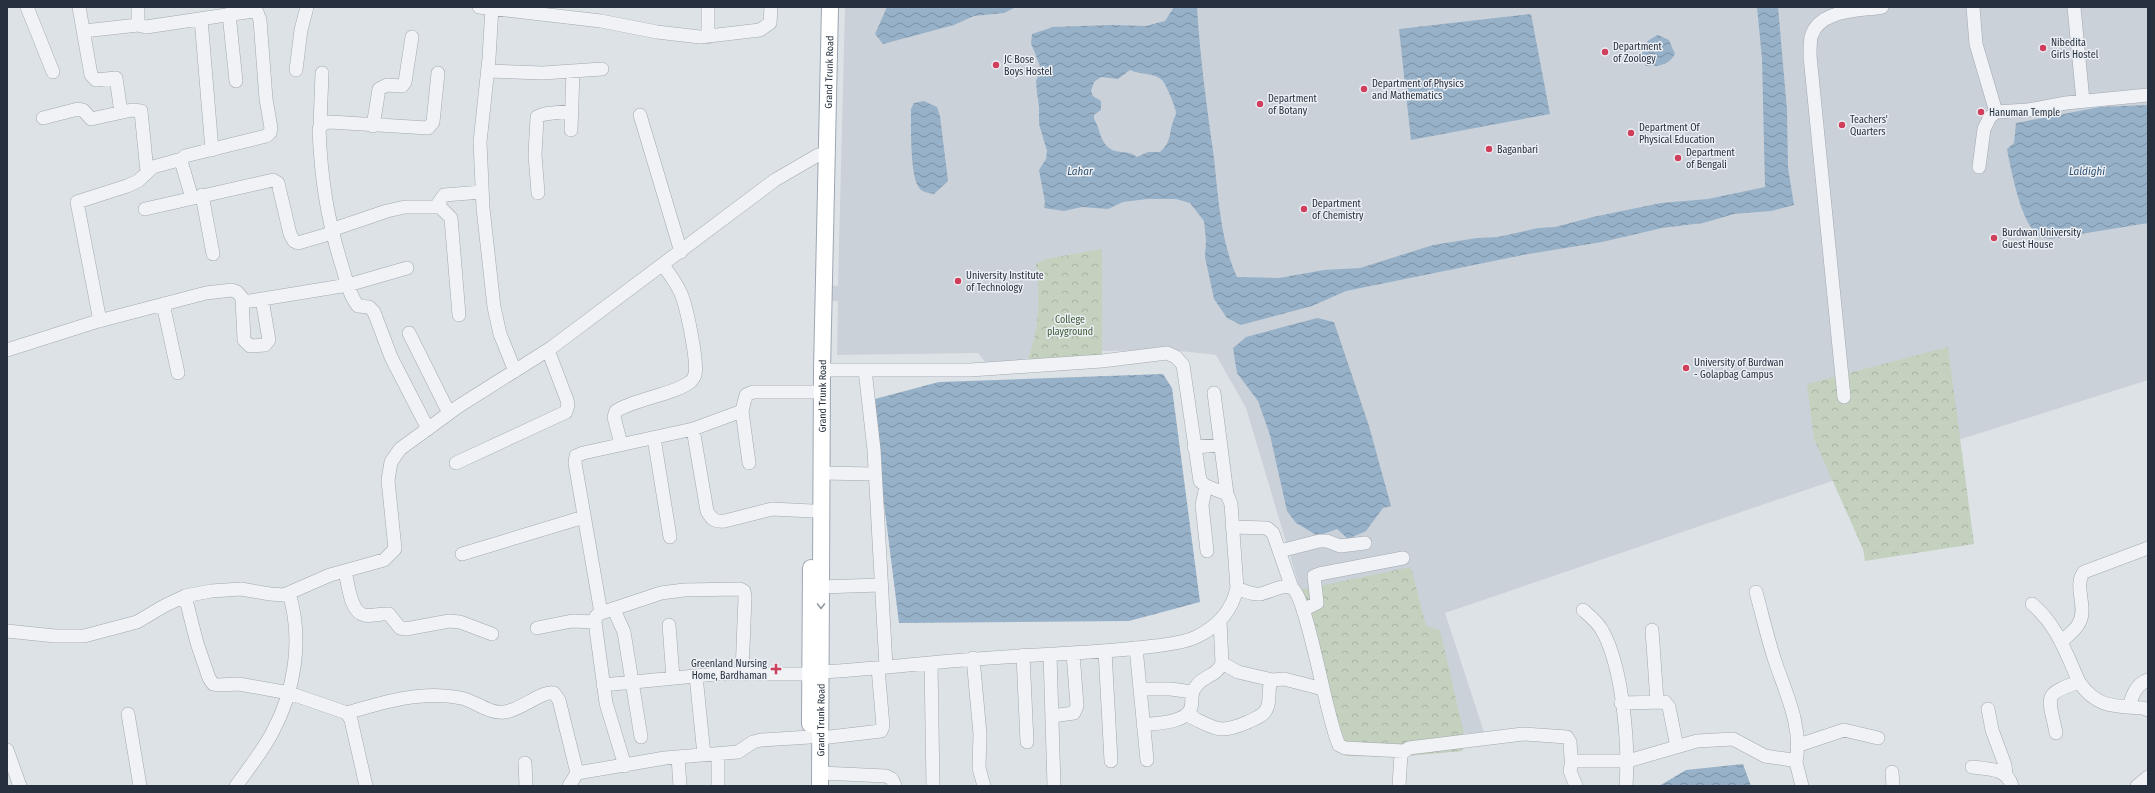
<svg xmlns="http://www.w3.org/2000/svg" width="2155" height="793" font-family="'Fira Sans Condensed',sans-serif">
<defs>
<pattern id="park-crowns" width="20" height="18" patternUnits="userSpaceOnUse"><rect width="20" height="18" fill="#c4d1be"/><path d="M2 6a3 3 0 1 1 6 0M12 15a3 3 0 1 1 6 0" fill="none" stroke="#a8b4a4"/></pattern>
<pattern id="water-waves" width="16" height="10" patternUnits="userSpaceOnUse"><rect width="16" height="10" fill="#97b1c8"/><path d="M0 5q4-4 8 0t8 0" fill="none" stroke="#7b90a4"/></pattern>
</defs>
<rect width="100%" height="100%" fill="#dde2e7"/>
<path fill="#cbd1d9" d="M845 7H2148V380L1879 465 1445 613 1484 732 1346 743 1246 408 1216 355 1172 350 1030 352 1028 358 1006 367 985 362 978 353 837 355 838 301H828V285L838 286Z"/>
<path fill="url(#park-crowns)" d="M1102 249V361H1029L1028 358C1040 328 1040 296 1036 264L1046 259Z
M1948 347 1974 544 1865 561 1863 549 1814 439 1807 384Z
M1411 567 1426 626 1440 630 1466 742 1462 751 1398 757 1345 756 1326 707 1295 591Z"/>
<path fill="url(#water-waves)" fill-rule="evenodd" d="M887 7H1016L1004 13 974 16 954 25 883 44 875 34Z
M1174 7H1197C1200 58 1207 108 1214 158 1218 196 1221 243 1237 277L1279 278 1324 270 1360 268 1433 245 1477 238 1498 237 1538 228 1555 227 1593 217 1661 203 1708 199 1765 187 1762 59 1757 7H1778L1787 110 1788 168 1794 205 1771 211 1734 214 1703 223 1662 228 1602 242 1523 255 1346 291 1312 306 1241 325 1227 318 1214 299 1205 257 1206 240 1204 221 1190 203 1176 199H1147L1123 202 1108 209 1082 207 1064 211 1044 208 1045 202 1039 170 1046 159 1047 151 1039 124V106L1037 93 1036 81 1041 69 1031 43 1032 34 1053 27 1112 25 1146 26 1165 21ZM1130 70C1140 75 1153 72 1162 80 1166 84 1176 108 1176 113 1176 116 1173 119 1173 122 1168 136 1172 141 1160 152H1148L1137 157C1128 149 1116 155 1108 147 1100 141 1100 128 1094 119V115L1101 110V101L1093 96 1091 91 1094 82 1101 77 1118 79Z
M1531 14 1550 114 1411 140 1399 29Z
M1658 35 1669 40 1675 54C1669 65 1658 67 1646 66 1638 51 1642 42 1658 35Z
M924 101 937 107 940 116 948 181 934 194C928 193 921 192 918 186 910 173 911 126 911 109L914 103Z
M2148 105V223L2050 239C2046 238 2041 237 2038 235 2021 223 2011 170 2007 149L2014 143 2016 123 2100 107Z
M1317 318 1334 322 1369 426 1391 506 1383 508 1366 531 1348 539 1337 529 1318 536 1296 523 1287 511 1270 435 1258 401 1237 373 1233 348 1246 337Z
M1163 374 1172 388 1200 602 1129 621 899 623 871 400 939 382Z
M1743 764 1751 786H1659L1686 770Z"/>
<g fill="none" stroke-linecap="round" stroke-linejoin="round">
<defs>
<path id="minor" d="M27 7 53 72
M79 7 91 75 96 80 116 78 121 112
M138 7V25L146 27 253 11 257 12 260 20 266 99 271 128 270 133 266 136 185 156 181 161 192 198
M479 7 601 21 657 32 700 37 760 30 770 23 771 7
M492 7 489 58 480 142 483 208 494 307 500 334 515 371
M708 7V37
M1973 7 1976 44 1996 112
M2074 7 2083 101
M229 14 236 81
M201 19 212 150
M84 31 138 25
M296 70 301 30 307 7
M488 71 543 73 602 69
M640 115 681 252
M43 118 78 109 83 110 91 119 132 110 141 111 147 172
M320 125 322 73
M373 126 379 89 387 85 402 86 405 82 412 37
M571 130 573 71
M1979 167 1984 129 1990 117 1996 112 2028 110 2066 103 2148 95
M538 193 535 155 537 117 544 114 571 111
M202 195 213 254
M145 209 273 180 278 183 290 234 294 241 298 243 332 233
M331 230 387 211 405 207H440
M242 298 244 340 250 346 265 345 269 340 262 299
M163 304 178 373
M459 315 451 218 440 207 439 202 444 195 482 192
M100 321 77 202 127 186 138 181 153 167 182 159
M409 333 449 413
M7 350 95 322 206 293 232 290 237 292 245 301H250L348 285 407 268
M865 370 874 450 886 667
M1214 393 1227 494
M1844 397 1810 56C1810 50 1810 43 1811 37 1819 9 1859 11 1882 7
M742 411 749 463
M428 429 391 357 374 312 369 307 358 306C349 295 346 279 342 266 327 218 321 179 319 129L324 123 330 122 428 128 433 122 438 73
M693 429 707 511C712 520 715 522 725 521L772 509 812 511
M654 438 670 537
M621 444 614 417 616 411C637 398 673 395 690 382 692 381 694 377 695 375 698 361 687 310 682 296 678 285 670 275 663 265
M1194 447 1221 445
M456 463 566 412 568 405 567 400 548 350
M822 473 874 474
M1206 486 1202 505 1207 551
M1232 527 1267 528 1273 533 1292 588
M1280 551 1319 541H1327L1340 546 1365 543
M462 554 584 517
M345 571C348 583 350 612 364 615 371 617 381 613 389 614L400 628 406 629 449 621 460 622 492 634
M821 587 880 585
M1237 588C1244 591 1252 595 1260 594 1268 593 1284 583 1292 588 1308 598 1326 719 1339 745L1345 748 1404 751
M1756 592C1762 614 1767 636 1774 658 1785 692 1803 726 1796 762
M185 596 197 643 209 678 213 684 218 685 239 684 289 693 347 713 351 720 366 786
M2032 604C2057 625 2066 653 2079 682 2097 708 2114 706 2143 708L2148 710
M614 610 624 632 641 737
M1303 610 1317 603 1314 576 1319 574 1403 558
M1583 610C1590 616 1599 623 1603 632 1623 669 1629 745 1626 786
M601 613 575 463 576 456 583 453 693 429 742 411 746 395 753 392H813
M669 625 673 678
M537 628 572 621 595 622
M1652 630 1657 701
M7 631 55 636H84L137 622 164 606 185 596 211 591 241 589 270 594 284 595 330 575 384 560 395 549 388 480 391 462 400 449 459 406 551 348 775 180 818 155 828 153
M2062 641C2067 636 2076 630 2079 623 2088 608 2073 585 2084 572L2148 548
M1136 648 1147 760
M1105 651 1111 761
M1050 654 1054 786
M1023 655 1027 742
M973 658 980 734 979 768 984 786
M931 663 933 786
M1222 663 1238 672 1272 680
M821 672C888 668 955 659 1021 656 1066 653 1110 652 1155 646 1168 644 1184 643 1196 637 1217 627 1232 611 1237 588L1231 504 1227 494 1206 486 1200 481 1183 365 1176 357 1167 353 1102 361 970 370H822
M696 676 704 755
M603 685 716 674H810
M1140 689H1171L1192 692
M1621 703 1665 702 1669 707 1677 747
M2129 707C2132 696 2136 684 2148 680
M1988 709 1992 730 2005 765 2006 775
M347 713C383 702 423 690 461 698 475 701 489 714 504 712 520 711 542 690 554 693L559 700 577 773
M128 714 140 786
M1187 715C1215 728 1218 735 1248 722 1254 719 1263 716 1266 710 1272 701 1266 690 1272 680L1284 679 1323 689
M1052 716 1074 713 1077 706 1073 653
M1143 725C1157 723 1186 723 1191 708 1193 699 1190 693 1197 685 1205 675 1217 676 1222 663L1220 621
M2056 733C2049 696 2041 695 2079 682
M821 738 881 731 883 726 878 668
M1799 745 1844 730 1878 738
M7 750 20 786
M718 754V786
M678 757 680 786
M1572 760 1570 771 1576 786
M525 763 526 786
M625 766 606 703 595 622 596 616 601 613 661 593 684 590 740 589 744 591 745 597 742 673
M1972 767C1988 769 2007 768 2012 786
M1892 772 1893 786
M821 773 886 776 892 779 895 786
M236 786C248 769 262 752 272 733 295 691 303 639 289 593
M569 786 577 773 665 758 738 752 753 742 761 740 810 737
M1399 786 1401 754 1409 748 1523 734 1567 737 1570 742 1571 758 1575 761H1628L1697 741 1733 739 1765 756 1792 760 1796 762 1802 786
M2137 786 2148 777"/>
<g id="major">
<path d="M810 724 811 568"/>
<path id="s1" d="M820 786 822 370 830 7"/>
</g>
</defs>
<use href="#minor" stroke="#a2a9b1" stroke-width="14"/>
<use href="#major" stroke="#9ca7b3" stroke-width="18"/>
<use href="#minor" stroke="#f0f2f6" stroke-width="13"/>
<use href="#major" stroke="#fff" stroke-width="16"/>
</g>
<defs><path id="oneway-chevron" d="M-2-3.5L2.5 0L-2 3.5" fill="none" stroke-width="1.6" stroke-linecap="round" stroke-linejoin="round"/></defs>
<use stroke="#92989e" href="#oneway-chevron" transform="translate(821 606) rotate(90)"/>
<g fill="#cf3f5c" stroke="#ecf0f5" stroke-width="1.5">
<circle cx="2043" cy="48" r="4"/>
<circle cx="1605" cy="52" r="4"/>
<circle cx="996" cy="65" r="4"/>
<circle cx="1364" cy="89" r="4"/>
<circle cx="1260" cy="104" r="4"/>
<circle cx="1981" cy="112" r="4"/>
<circle cx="1842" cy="125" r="4"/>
<circle cx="1631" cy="133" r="4"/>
<circle cx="1489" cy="149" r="4"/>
<circle cx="1678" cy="158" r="4"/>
<circle cx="1304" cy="209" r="4"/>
<circle cx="1994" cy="238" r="4"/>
<circle cx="958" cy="281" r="4"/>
<circle cx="1686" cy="368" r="4"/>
<path d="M774 663h4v4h4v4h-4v4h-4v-4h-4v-4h4z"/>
</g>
<g text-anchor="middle" stroke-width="3" stroke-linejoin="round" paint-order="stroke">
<g font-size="10" fill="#26303e" stroke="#ecf0f5" text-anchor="start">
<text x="2051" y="46">Nibedita<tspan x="2051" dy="12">Girls Hostel</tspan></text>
<text x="1613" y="50">Department<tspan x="1613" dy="12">of Zoology</tspan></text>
<text x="1004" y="63">JC Bose<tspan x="1004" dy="12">Boys Hostel</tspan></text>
<text x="1372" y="87">Department of Physics<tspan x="1372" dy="12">and Mathematics</tspan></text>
<text x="1268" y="102">Department<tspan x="1268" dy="12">of Botany</tspan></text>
<text x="1989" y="116">Hanuman Temple</text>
<text x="1850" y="123">Teachers'<tspan x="1850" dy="12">Quarters</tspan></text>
<text x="1639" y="131">Department Of<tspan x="1639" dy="12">Physical Education</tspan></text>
<text x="1497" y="153">Baganbari</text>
<text x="1686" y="156">Department<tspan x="1686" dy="12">of Bengali</tspan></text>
<text x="1312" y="207">Department<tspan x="1312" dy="12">of Chemistry</tspan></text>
<text x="2002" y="236">Burdwan University<tspan x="2002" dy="12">Guest House</tspan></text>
<text x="966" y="279">University Institute<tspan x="966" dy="12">of Technology</tspan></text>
<text x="1694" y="366">University of Burdwan<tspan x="1694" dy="12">- Golapbag Campus</tspan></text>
<text x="767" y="667" text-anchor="end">Greenland Nursing<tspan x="767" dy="12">Home, Bardhaman</tspan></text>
</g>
<g font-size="10" fill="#26303e" stroke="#ecf0f5">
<text dy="4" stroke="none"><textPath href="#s1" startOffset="714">Grand Trunk Road</textPath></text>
<text dy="4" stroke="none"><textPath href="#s1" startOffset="390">Grand Trunk Road</textPath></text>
<text dy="4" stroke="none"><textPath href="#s1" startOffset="66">Grand Trunk Road</textPath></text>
</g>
<g font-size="10" fill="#3d5a34" stroke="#ecf0f5">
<text x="1070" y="323">College<tspan x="1070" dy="12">playground</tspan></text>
</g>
<g font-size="11" font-style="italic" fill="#305172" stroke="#ecf0f5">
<text x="1080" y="175">Lahar</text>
<text x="2087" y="175">Laldighi</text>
</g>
</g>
<rect width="2155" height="793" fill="none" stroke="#26303e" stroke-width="16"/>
</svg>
